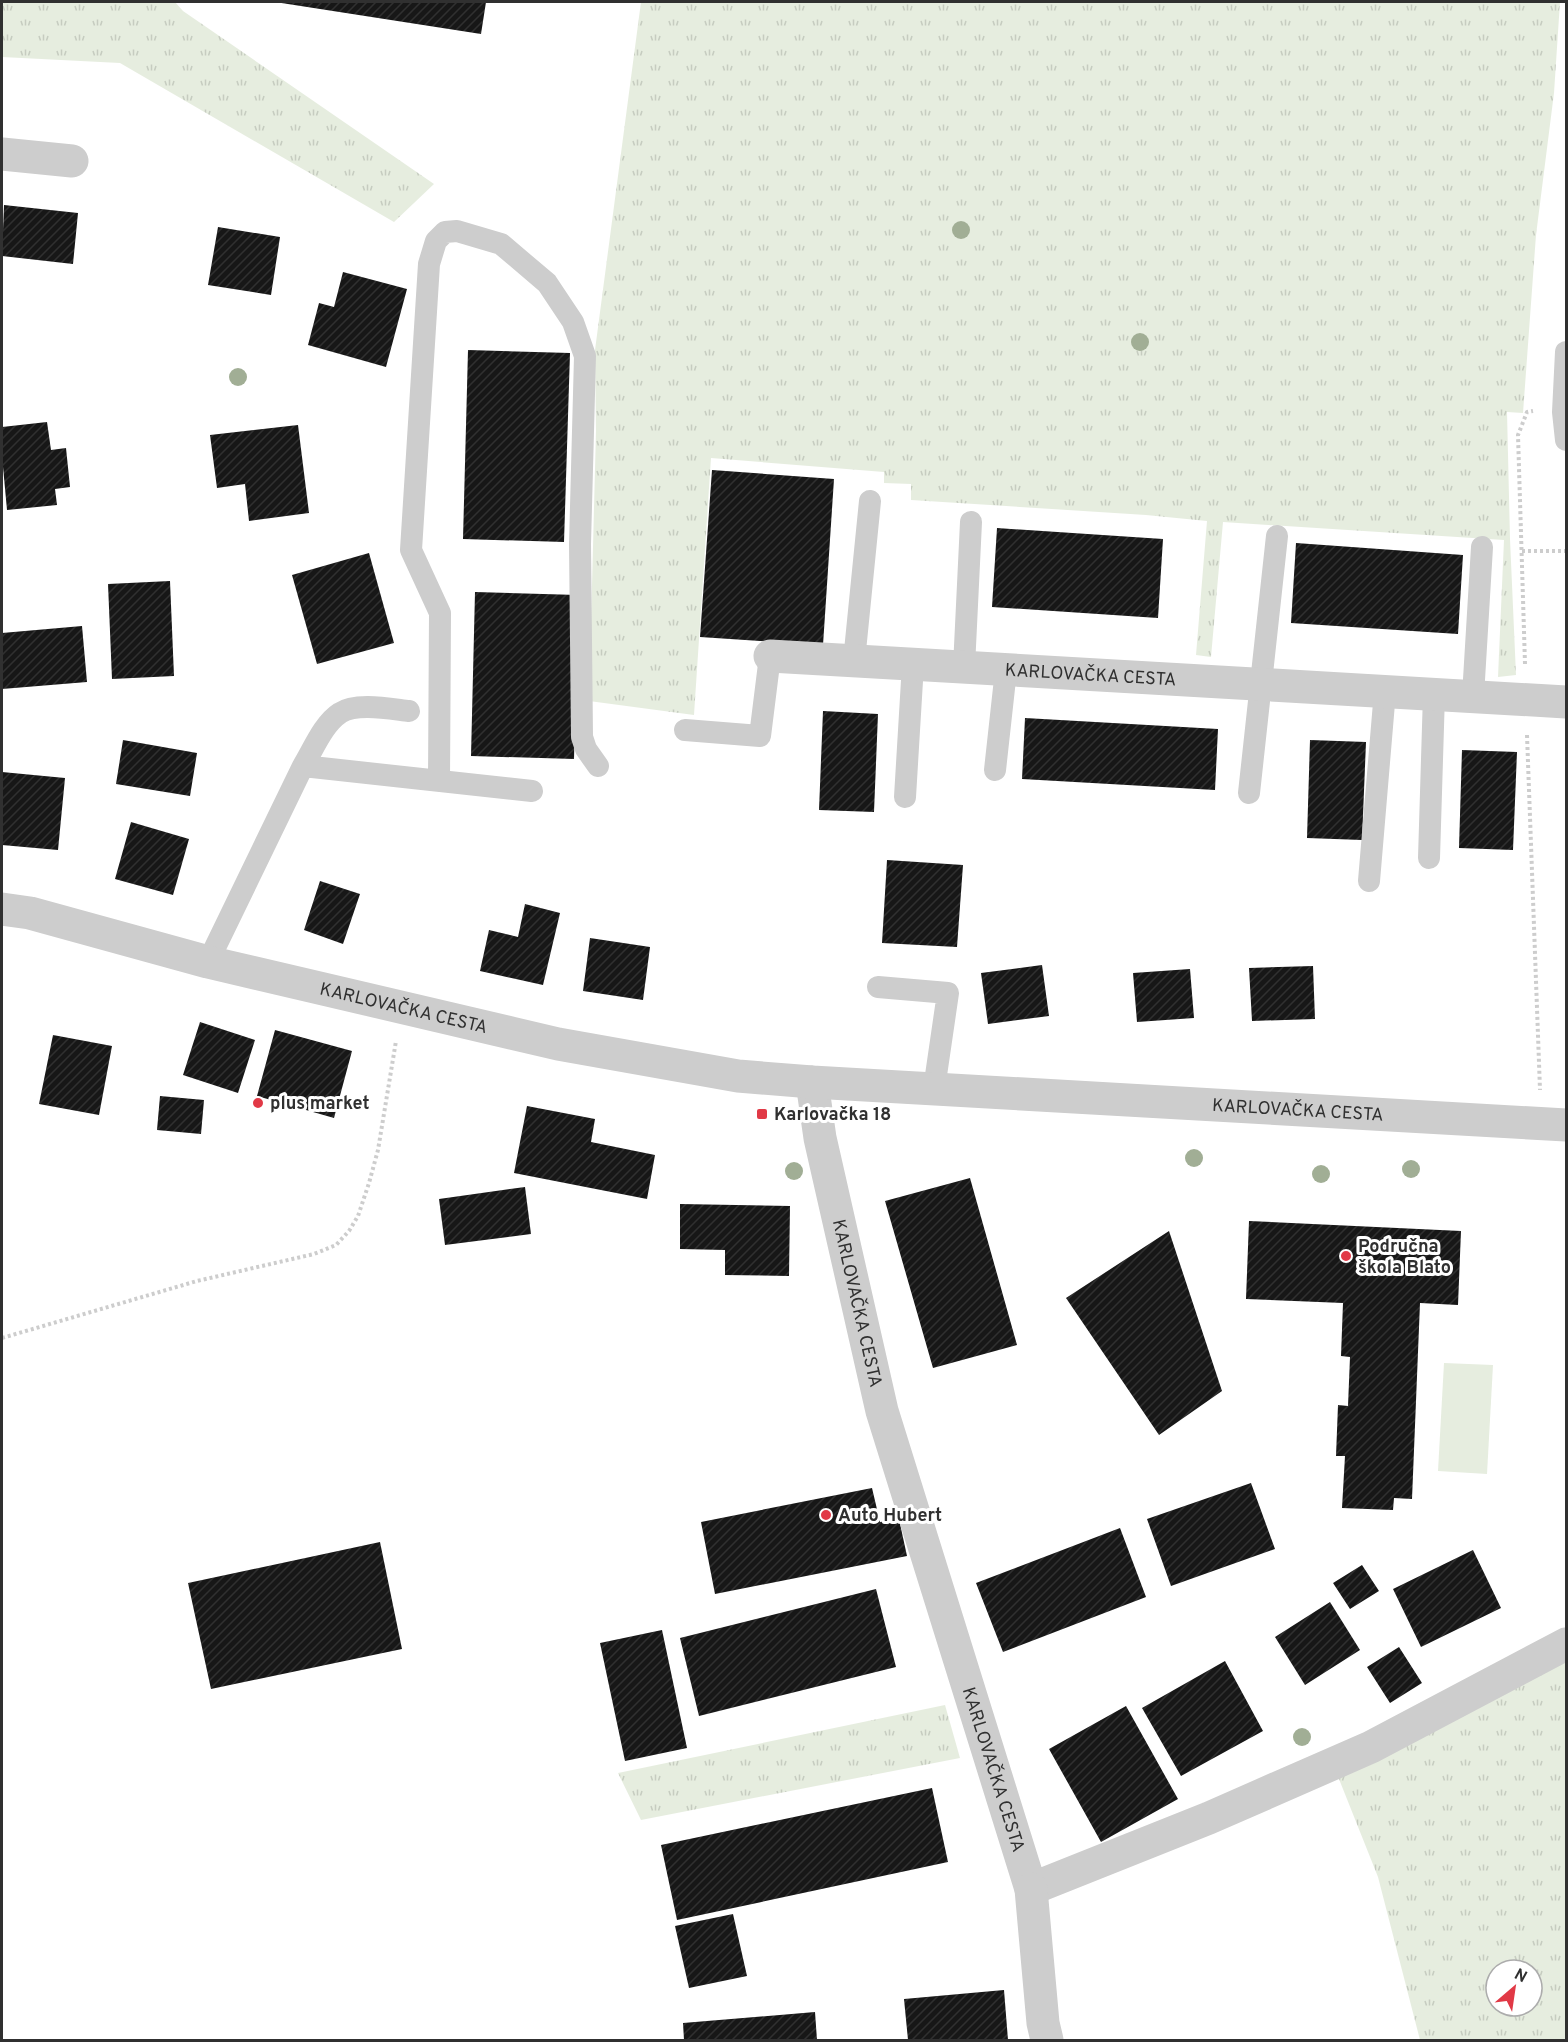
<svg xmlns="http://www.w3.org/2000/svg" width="1568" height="2042" font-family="Overpass,sans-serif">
<defs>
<pattern id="grass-tufts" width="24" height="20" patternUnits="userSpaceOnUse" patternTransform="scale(1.5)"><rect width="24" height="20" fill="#e6eddf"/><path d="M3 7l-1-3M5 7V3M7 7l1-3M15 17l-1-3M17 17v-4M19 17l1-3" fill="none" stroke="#c6ccc0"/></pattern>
<pattern id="building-hatch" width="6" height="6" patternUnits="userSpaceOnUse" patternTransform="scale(1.5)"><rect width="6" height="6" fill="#171717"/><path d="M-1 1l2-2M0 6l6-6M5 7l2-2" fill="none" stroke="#303030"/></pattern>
</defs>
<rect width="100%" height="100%" fill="#fff"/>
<path fill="url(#grass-tufts)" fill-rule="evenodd" d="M2 2H175L183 11 434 184 394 222 120 63 2 57Z
M641 2H1560L1554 93 1536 235 1523 413 1507 412 1510 539 1516 675 1498 677 1504 540 1223 522 1211 657 1196 655 1207 521 1146 515 911 500V484L884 483V472L711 458 694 715 589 701 596 431 595 350Z
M1566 1655V2040H1420L1378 1877 1337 1774ZM1496 1970H1532V2006H1496Z
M945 1705 960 1758 641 1820 618 1773Z"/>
<path fill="#e6eddf" d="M1444 1363 1493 1365 1487 1474 1438 1471Z"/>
<path fill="url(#building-hatch)" d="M275 2H486L481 34Z
M4 205 78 213 73 264 2 256Z
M218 227 280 237 271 295 208 285Z
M343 272 407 289 386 367 308 345 319 303 334 307Z
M468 350 570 353 564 542 463 539Z
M47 422 51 450 66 448 70 487 55 489 57 505 7 510 2 456V427Z
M298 425 309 513 249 521 245 484 217 488 210 435Z
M712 470 834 479 823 645 700 637Z
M997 528 1163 539 1158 618 992 607Z
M1296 543 1463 555 1458 634 1291 623Z
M369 553 394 643 317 664 292 575Z
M170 581 174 676 112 679 108 584Z
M475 592 578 595 574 759 471 756Z
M82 626 87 682 2 689V633Z
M823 711 878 714 874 812 819 810Z
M1025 718 1218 729 1215 790 1022 779Z
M123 740 197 753 190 796 116 784Z
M1310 740 1366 742 1362 840 1307 838Z
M1462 750 1517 752 1513 850 1459 848Z
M2 772 65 778 58 850 2 845Z
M131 822 189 839 173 895 115 879Z
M887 860 963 865 957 947 882 943Z
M320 881 360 894 343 944 304 930Z
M525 904 560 913 543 985 480 971 489 930 518 937Z
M590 938 650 947 643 1000 583 991Z
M1042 965 1049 1016 988 1024 981 973Z
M1313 966 1315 1019 1252 1021 1249 968Z
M1190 969 1194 1018 1137 1022 1133 973Z
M200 1022 255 1040 238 1093 183 1075Z
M275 1030 352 1051 334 1118 257 1096Z
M53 1035 112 1046 99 1115 39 1104Z
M160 1096 204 1100 201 1134 157 1130Z
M527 1106 595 1119 591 1142 655 1155 647 1199 514 1173Z
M970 1178 1017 1345 933 1368 885 1201Z
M525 1187 531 1234 445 1245 439 1199Z
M680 1204 790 1206 789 1276 725 1275V1250L680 1249Z
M1249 1221 1461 1231 1458 1305 1420 1303 1412 1499 1394 1498 1393 1510 1342 1508 1345 1456H1336L1338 1405 1348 1406 1350 1357 1341 1356 1343 1303 1246 1299Z
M1169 1231 1222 1391 1159 1435 1066 1298Z
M1251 1483 1275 1549 1171 1586 1147 1519Z
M872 1488 880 1522 899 1519 907 1556 715 1594 701 1522Z
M1120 1528 1146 1597 1003 1652 976 1583Z
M380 1542 402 1649 211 1689 188 1583Z
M1473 1550 1501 1608 1421 1647 1393 1589Z
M1362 1565 1379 1591 1350 1609 1333 1583Z
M876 1589 896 1667 699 1716 680 1638Z
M1330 1602 1360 1650 1305 1685 1275 1637Z
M662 1630 687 1748 625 1761 600 1643Z
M1399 1647 1422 1683 1390 1703 1367 1667Z
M1225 1661 1263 1731 1181 1776 1142 1708Z
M1126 1706 1178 1799 1101 1842 1049 1749Z
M932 1788 948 1862 677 1920 661 1845Z
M733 1914 747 1976 689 1988 675 1926Z
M1004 1990 1008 2040H908L904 1999Z
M815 2012 817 2040H684L683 2023Z"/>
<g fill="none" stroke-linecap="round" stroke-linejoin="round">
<path stroke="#cdcdcd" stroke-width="4" stroke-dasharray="3 3" stroke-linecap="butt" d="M1522 551H1566
M1525 664 1518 435 1527 412 1533 411
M1527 735 1540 1090
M2 1338 197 1281 314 1254 336 1245 349 1231 358 1216 369 1183 378 1150 396 1041"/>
<path stroke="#cdcdcd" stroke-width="22" d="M1566 352 1563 412 1566 440
M854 661 870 501
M964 667 971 522
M1473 696 1482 547
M685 730 760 736 770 656
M303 766C313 750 323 724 340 713 356 702 391 709 409 711
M995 770 1006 670
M439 780 440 613 411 550 429 264 436 241 445 232 457 231 501 244 547 283 573 322 585 356 580 544 582 737 586 749 598 766
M1249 793 1277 536
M905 797 913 664
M1429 858 1434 694
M1369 881 1385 691
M208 962 303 766 532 791
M878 987 948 993 934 1089"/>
<g stroke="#cdcdcd" stroke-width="33">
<path d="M2 154 72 161"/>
<path id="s1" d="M770 656 1566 702"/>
<path id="s2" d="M812 1082 820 1138 882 1411 1031 1889 1209 1818 1371 1747 1566 1644"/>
<path d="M1031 1889 1043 2023 1047 2040"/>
</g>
<path stroke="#cdcdcd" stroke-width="33" id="s3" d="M2 909 30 913 208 962 558 1044 738 1076 812 1082 1566 1125"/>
</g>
<g fill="#a1ae95">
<circle cx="961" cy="230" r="9"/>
<circle cx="1140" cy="342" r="9"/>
<circle cx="238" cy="377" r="9"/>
<circle cx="1194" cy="1158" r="9"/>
<circle cx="1411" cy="1169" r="9"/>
<circle cx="794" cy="1171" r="9"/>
<circle cx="1321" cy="1174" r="9"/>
<circle cx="1302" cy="1737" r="9"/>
</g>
<g fill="#e13946" stroke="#fff" stroke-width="2">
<circle cx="258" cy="1103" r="6"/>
<rect x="756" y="1108" width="12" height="12" rx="3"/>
<circle cx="1346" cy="1256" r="6"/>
<circle cx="826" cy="1515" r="6"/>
</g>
<g text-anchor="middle" stroke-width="6" stroke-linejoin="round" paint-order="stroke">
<g font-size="18" fill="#303030" stroke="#fff">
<text dy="6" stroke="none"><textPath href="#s1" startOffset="321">KARLOVAČKA CESTA</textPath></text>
<text dy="6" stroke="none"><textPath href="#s3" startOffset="414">KARLOVAČKA CESTA</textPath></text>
<text dy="6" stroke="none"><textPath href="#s3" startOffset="1316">KARLOVAČKA CESTA</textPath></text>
<text dy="6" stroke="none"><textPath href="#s2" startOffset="226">KARLOVAČKA CESTA</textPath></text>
<text dy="6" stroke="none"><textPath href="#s2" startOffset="712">KARLOVAČKA CESTA</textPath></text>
</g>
<g font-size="18" font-weight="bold" fill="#303030" stroke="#fff" text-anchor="start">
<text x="270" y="1109">plus market</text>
<text x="774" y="1120">Karlovačka 18</text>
<text x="1358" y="1252">Područna<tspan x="1358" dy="21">škola Blato</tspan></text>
<text x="838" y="1521">Auto Hubert</text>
</g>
</g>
<rect width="1568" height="2042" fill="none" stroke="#303030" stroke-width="6"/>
<g transform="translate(1514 1988) rotate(29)"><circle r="28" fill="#ffffff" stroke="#acacac" stroke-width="1.5"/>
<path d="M0-4.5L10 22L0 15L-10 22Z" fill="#e13946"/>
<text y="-9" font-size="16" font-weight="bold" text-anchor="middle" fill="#303030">N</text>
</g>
</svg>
